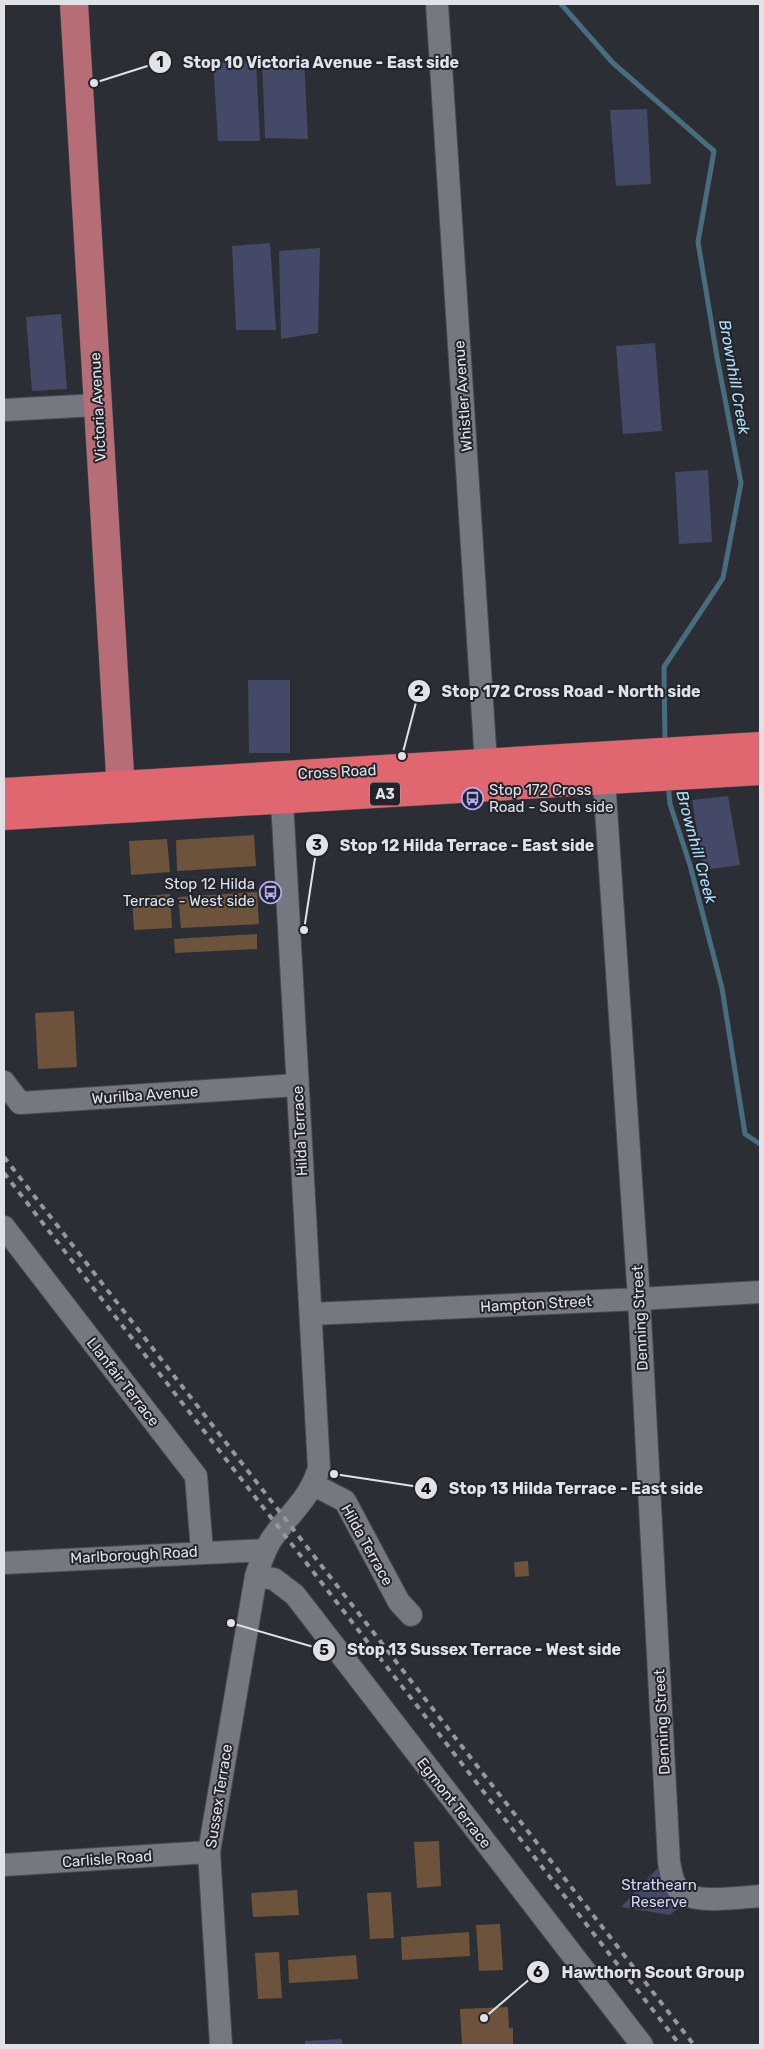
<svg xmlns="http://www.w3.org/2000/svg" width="764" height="2049" font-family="Rubik,sans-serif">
<rect width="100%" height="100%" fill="#2c2e35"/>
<path fill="#434966" d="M304 57 308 139 265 138 262 58Z
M256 60 260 141H218L213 62Z
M647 109 651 184 616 186 610 110Z
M270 243 276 330H236L232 246Z
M320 248 318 333 281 339 279 251Z
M61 314 67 389 32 391 26 317Z
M655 343 662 431 623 434 616 346Z
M708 470 712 542 679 544 675 472Z
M248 680H290V753H249Z
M728 796 740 865 703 870 692 800Z
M669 1856 691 1898 670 1915 621 1907Z
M342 2039V2045H305V2041Z"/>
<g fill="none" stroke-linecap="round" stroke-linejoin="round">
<path stroke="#486d7e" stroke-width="5" d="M561 4 613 63 714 151 698 242 717 357 741 483 723 578 664 667 665 743
M668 784 670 804 690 865 722 988 745 1134 760 1144"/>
</g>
<path fill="#6d533b" d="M254 835 256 866 177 871 176 840Z
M167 839 170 872 131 875 129 841Z
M257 892 259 924 181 928 178 897Z
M170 894 172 928 134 930 132 897Z
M257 934V949L175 953 174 939Z
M74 1011 77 1067 38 1069 35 1013Z
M528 1561 529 1576 515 1577 514 1562Z
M439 1841 441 1886 417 1888 414 1842Z
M297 1890 299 1915 253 1917 251 1893Z
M391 1892 394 1938 370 1939 367 1893Z
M500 1924 503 1970 479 1971 476 1925Z
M469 1932 470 1956 402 1960 401 1937Z
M279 1952 282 1998 258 1999 255 1953Z
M356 1955 358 1979 289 1983 288 1960Z
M508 2007 509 2028H513V2045H462L460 2009Z"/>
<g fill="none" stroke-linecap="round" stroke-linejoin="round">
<defs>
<path id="minor" d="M437 4 487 779
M4 410 97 405
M603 764 639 1299 669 1862C671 1872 672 1884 680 1891 694 1905 741 1897 760 1896
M4 1082 20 1103 297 1085
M4 1227 196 1476 202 1551
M311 1314 639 1299 760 1292
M314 1485 345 1501 399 1602 411 1615
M4 1563 265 1550
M256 1576 274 1579 295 1595 642 2045
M4 1865 209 1852
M221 2045 209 1852 256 1576C260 1564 264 1551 271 1540 289 1513 309 1501 319 1468L281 783"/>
<path id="major" d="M74 4 122 808"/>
<path id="highway" d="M4 792 760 746
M4 816 760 771"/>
</defs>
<use href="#minor" stroke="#494b52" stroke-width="24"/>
<use href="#major" stroke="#494b52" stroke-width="29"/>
<use href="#highway" stroke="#494b52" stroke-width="29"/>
<use href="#minor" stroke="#767881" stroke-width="22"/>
<use href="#major" stroke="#b66d76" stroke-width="28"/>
<use href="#highway" stroke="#e0666f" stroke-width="28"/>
<path stroke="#95979d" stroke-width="4" stroke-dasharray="6 6" stroke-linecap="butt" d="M4 1157 694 2045
M4 1173 680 2045"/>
</g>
<defs>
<symbol id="bus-ring" viewBox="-11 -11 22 22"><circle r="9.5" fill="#22242b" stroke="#b4acf9" stroke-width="1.5"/><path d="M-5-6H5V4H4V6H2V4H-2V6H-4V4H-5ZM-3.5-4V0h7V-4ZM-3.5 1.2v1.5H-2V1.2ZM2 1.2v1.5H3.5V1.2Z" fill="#b4acf9"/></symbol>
</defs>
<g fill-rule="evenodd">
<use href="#bus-ring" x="460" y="786" width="25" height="25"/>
<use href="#bus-ring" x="258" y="880" width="25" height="25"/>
</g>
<g text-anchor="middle" stroke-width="4" stroke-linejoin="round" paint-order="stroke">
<rect fill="#22242b" stroke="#a7a9af" stroke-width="1" x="370" y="782.5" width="30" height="23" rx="4"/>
<g font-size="14" font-weight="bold" fill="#e0e2e7">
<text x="385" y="799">A3</text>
</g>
<g font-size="15" fill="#e0e2e7" stroke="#22242b">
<text transform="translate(463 396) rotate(-94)" y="5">Whistler Avenue</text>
<text transform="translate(98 407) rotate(-93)" y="5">Victoria Avenue</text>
<text transform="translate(337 772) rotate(-3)" y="5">Cross Road</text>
<text transform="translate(145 1095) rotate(-4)" y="5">Wurilba Avenue</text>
<text transform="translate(300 1131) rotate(-93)" y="5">Hilda Terrace</text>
<text transform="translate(536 1304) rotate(-3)" y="5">Hampton Street</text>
<text transform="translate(640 1318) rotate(-93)" y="5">Denning Street</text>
<text transform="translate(123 1382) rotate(52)" y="5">Llanfair Terrace</text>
<text transform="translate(367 1545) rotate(61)" y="5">Hilda Terrace</text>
<text transform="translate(134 1555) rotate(-3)" y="5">Marlborough Road</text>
<text transform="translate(662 1722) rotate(-93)" y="5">Denning Street</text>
<text transform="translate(219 1796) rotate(-81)" y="5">Sussex Terrace</text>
<text transform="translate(454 1803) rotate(52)" y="5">Egmont Terrace</text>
<text transform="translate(107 1859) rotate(-4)" y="5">Carlisle Road</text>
</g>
<g font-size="15" fill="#e0e2e7" stroke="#22242b" text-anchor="start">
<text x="489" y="795">Stop 172 Cross<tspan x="489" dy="17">Road - South side</tspan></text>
<text x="255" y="889" text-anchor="end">Stop 12 Hilda<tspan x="255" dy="17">Terrace - West side</tspan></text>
</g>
<g font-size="15" fill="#d0d8fa" stroke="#22242b">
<text x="659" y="1890">Strathearn<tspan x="659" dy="17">Reserve</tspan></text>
</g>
<g font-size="16" font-style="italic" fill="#ace1f9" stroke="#22242b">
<text transform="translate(735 377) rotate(80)" y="6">Brownhill Creek</text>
<text transform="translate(697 847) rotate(75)" y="6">Brownhill Creek</text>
</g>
</g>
<path fill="none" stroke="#e0e2e7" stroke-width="2" d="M94 83L160 62M402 756L419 691M304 930L317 845M334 1474L426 1488M231 1623L324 1650M484 2018L538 1972"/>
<g fill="#e0e2e7" stroke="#22242b" stroke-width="2">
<circle cx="94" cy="83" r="5"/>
<circle cx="402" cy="756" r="5"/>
<circle cx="304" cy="930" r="5"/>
<circle cx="334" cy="1474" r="5"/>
<circle cx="231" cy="1623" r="5"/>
<circle cx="484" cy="2018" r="5"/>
<circle cx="160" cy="62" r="12"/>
<circle cx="419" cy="691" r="12"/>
<circle cx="317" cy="845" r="12"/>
<circle cx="426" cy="1488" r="12"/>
<circle cx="324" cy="1650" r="12"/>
<circle cx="538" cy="1972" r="12"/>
</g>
<g font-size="15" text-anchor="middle" font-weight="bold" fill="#111">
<text x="160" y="67">1</text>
<text x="419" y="696">2</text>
<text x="317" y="850">3</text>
<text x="426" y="1494">4</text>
<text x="324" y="1655">5</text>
<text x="538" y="1977">6</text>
</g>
<g font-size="16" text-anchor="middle" font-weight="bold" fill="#e0e2e7" stroke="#22242b" stroke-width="4" stroke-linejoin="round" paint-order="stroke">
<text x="321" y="68">Stop 10 Victoria Avenue - East side</text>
<text x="571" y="697">Stop 172 Cross Road - North side</text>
<text x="467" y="851">Stop 12 Hilda Terrace - East side</text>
<text x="576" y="1494">Stop 13 Hilda Terrace - East side</text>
<text x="484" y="1655">Stop 13 Sussex Terrace - West side</text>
<text x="653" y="1978">Hawthorn Scout Group</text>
</g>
<rect width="764" height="2049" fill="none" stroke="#e0e2e7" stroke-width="10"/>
</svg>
